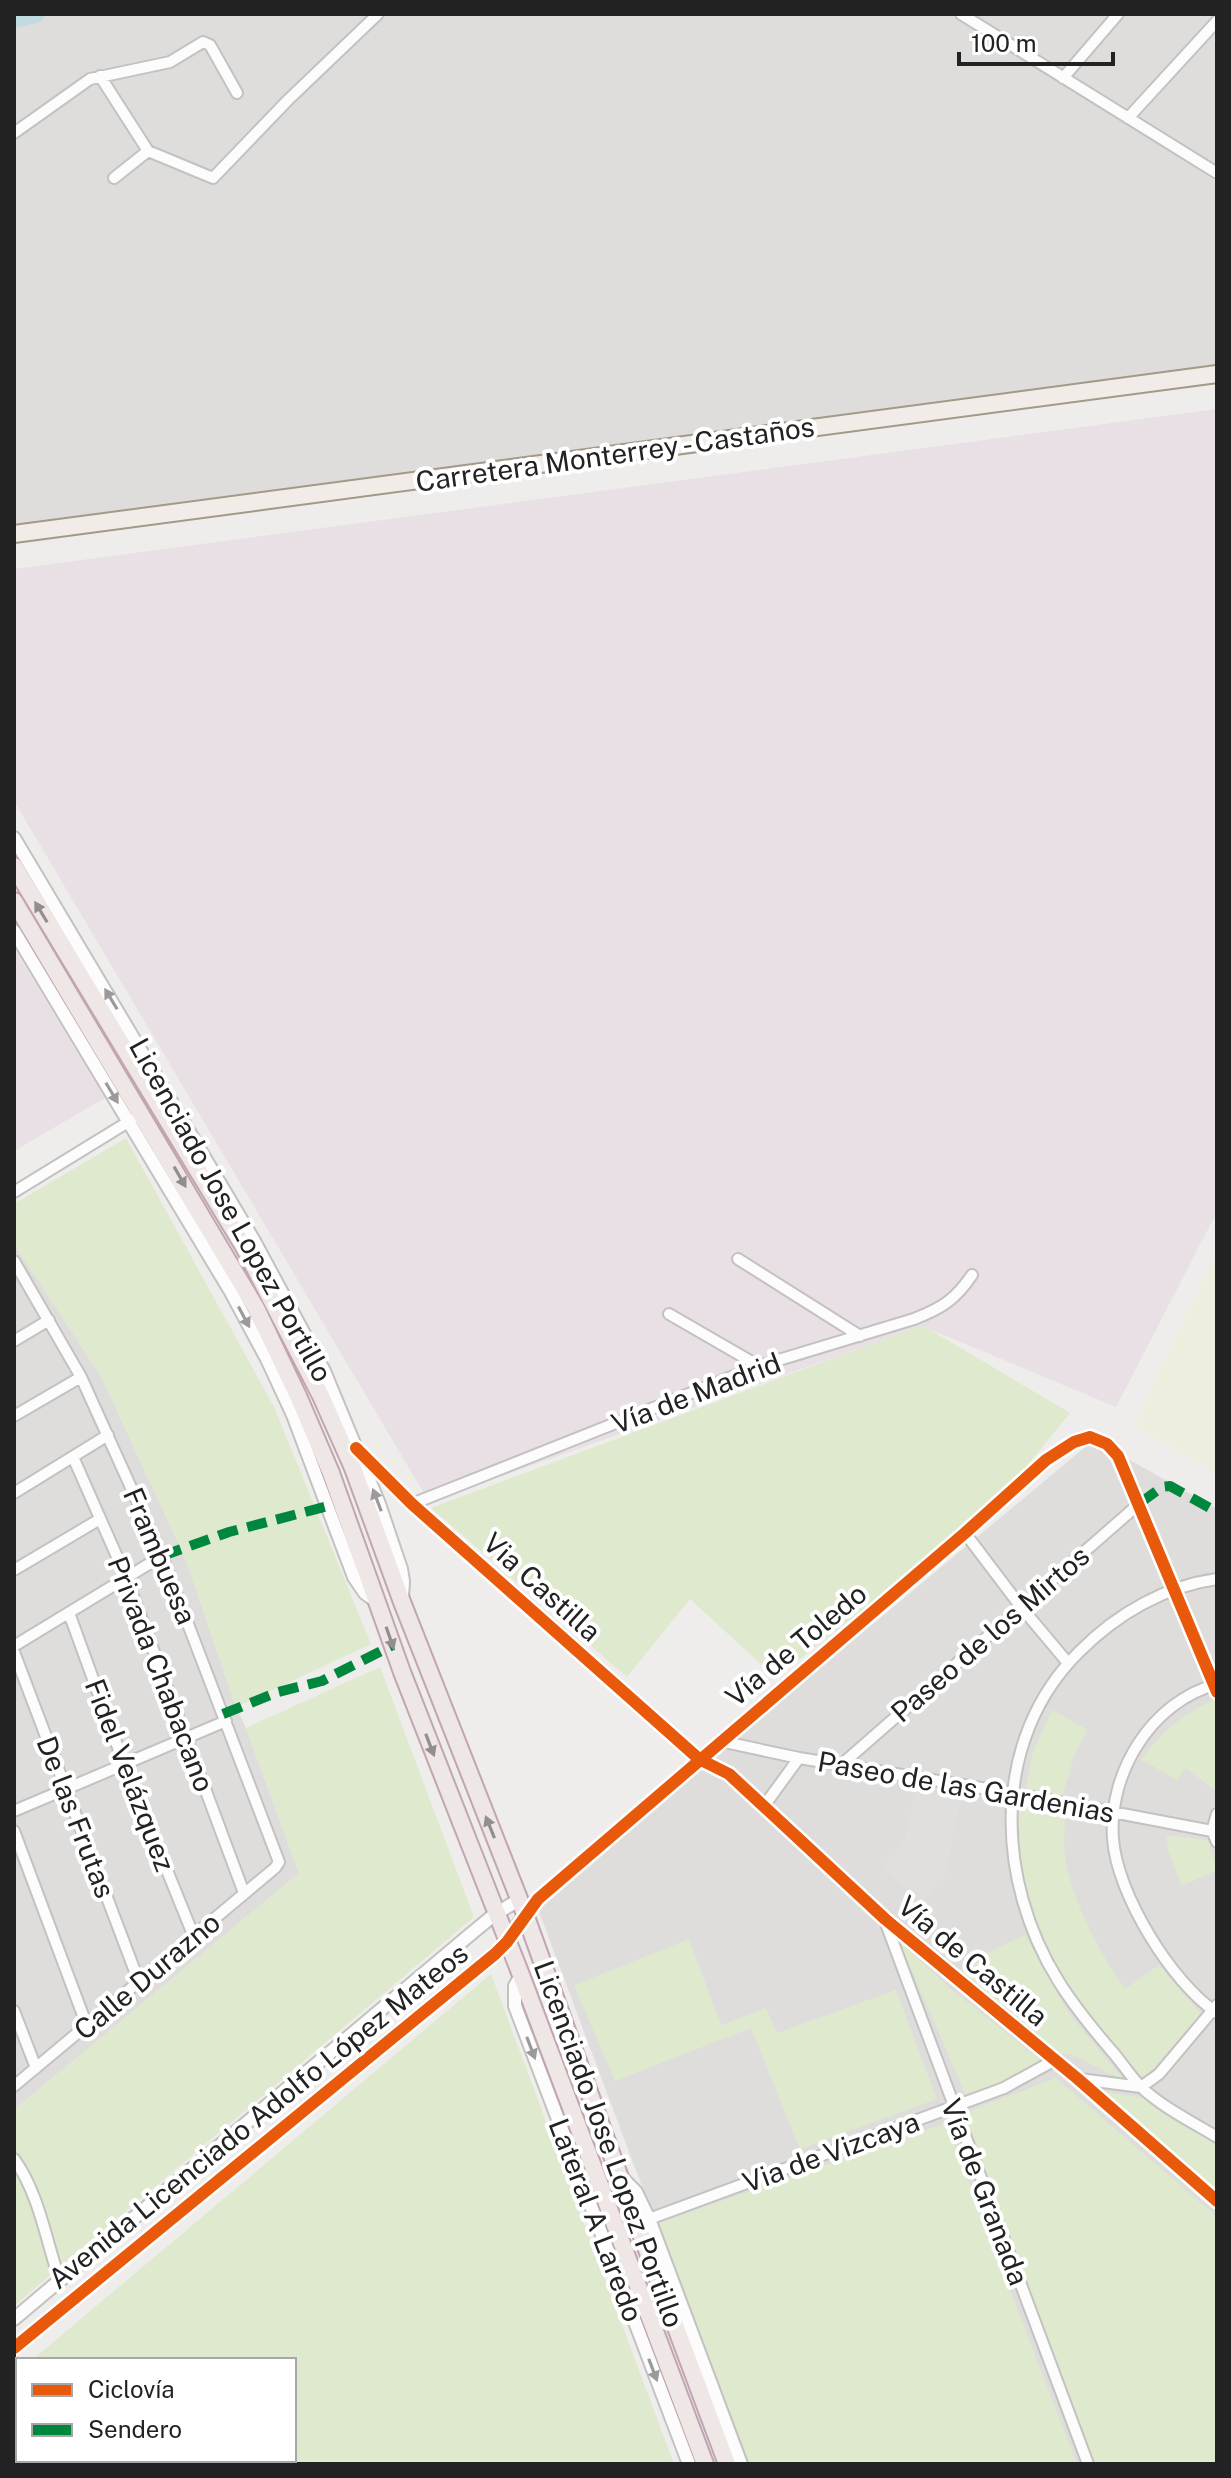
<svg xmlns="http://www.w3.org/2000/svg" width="1231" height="2478" font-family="'Public Sans',sans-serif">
<rect width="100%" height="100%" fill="#efedeb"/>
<path fill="#dedddc" d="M36 14H1217V176L1077 90 1217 182V374L14 536V19Z
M14 1244 101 1376 186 1560 236 1707 246 1728 299 1873 14 2110Z
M1090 1443 1112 1450 1217 1509V2464H746L538 1909 693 1774Z"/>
<path fill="#e8e0e5" d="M1217 409V1212L1116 1407 922 1326 429 1502 14 801V569Z
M14 948 105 1098 14 1151Z"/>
<path fill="#eeede0" d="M1217 1253V1474L1133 1425Z"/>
<path fill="#dee9cd" d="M126 1138 274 1407 371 1644 236 1707 186 1560 101 1376 14 1244V1204Z
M922 1325 1070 1413 994 1506 776 1678 690 1599 627 1677 431 1508Z
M380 1667 474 1917 14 2306V2110L299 1873 246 1728Z
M1216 1698 1217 1792 1186 1768 1176 1780 1141 1759C1166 1728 1180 1717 1216 1698Z
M1052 1710 1088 1730 1074 1756 1063 1796 1026 1788 1033 1752Z
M1018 1807 1065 1817C1065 1832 1063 1848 1066 1862 1076 1909 1098 1950 1125 1989L1159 1965 1201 2014 1143 2080C1093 2020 1044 1965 1025 1887 1019 1862 1020 1833 1018 1807Z
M1166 1835 1208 1840 1217 1870 1181 1886 1168 1849Z
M1025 1935 1070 2015 1125 2081 1072 2055 1056 2052 1038 2041 955 1974 983 1955Z
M689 1939 721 2025 766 2008 777 2033 896 1990 937 2099 800 2149 751 2028 615 2081 574 1985Z
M899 1941 951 1989 1044 2063 967 2098Z
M491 1974 674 2464H14V2375L18 2372V2460H294V2360H32Z
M1056 2078 1217 2217V2464H1092L964 2113Z
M1102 2091 1143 2098 1217 2141V2192Z
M946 2123 1077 2464H750L658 2223Z"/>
<path fill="#e0dfde" d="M915 1789 961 1798 946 1873 922 1902 881 1868 906 1838Z"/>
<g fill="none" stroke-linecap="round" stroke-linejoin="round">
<path stroke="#c2dbde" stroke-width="18" d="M14 19 36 14"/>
<defs>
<path id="minor" d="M961 14 1217 173
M100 76 148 151 213 178 288 100 378 14
M1063 78 1118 14
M1128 118 1217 21
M14 133 90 79 170 62 203 42 210 45 237 93
M114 178 148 151
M14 1192 133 1119
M738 1259 860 1336
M14 1261 81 1377 162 1556 279 1862 275 1868 14 2086
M669 1314 759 1366
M14 1341 49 1320
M14 1416 81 1377
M359 1450 412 1504 699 1759 729 1774 885 1919 1078 2079 1217 2201
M73 1457 126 1577 244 1893
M14 1493 108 1435
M412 1504 759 1366 914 1319C942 1308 955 1300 972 1275
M965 1533 1021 1607 1068 1663
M14 1570 100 1519
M1217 1579C1165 1586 1117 1614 1080 1651 990 1739 995 1880 1059 1982 1074 2006 1092 2028 1110 2049 1121 2061 1130 2076 1141 2087 1162 2107 1192 2122 1217 2137
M69 1613 124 1764 194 1937
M14 1646 162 1556
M14 1652 139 1982
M1217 1684C1151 1702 1108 1773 1113 1839 1117 1894 1171 1982 1217 2013
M720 1741 799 1758 1012 1793 1212 1831
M841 1765 1140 1503
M764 1806 799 1758
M14 1811 226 1721
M1217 1814 1212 1831 1217 1842
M14 1831 87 2026
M525 1914 538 1899 965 1533 1046 1460 1074 1442 1090 1437 1107 1444 1118 1456 1217 1692
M885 1921 1088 2464
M14 2011 36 2068
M1080 2079 1141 2087 1159 2074 1217 2005
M14 2159C39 2193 46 2241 60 2281
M649 2219 1004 2088 1055 2060"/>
<path id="tertiary" d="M14 838 254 1241 324 1371 379 1504 401 1569 403 1581 402 1599
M14 931 231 1292 267 1359 293 1415 354 1577 365 1593 379 1603
M521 1975 515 1986V2006L689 2464
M621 2177 636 2192 649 2219 741 2464
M14 2319 466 1938 495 1914 519 1900
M14 2348 495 1954 507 1942 525 1914"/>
<path id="primary" d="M14 534 1217 374"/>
<path id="trunk" d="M14 866 244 1247 321 1396 353 1468 402 1602 525 1914 619 2175 727 2464
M14 901 256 1308 298 1396 331 1473 402 1672 521 1975 705 2464"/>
</defs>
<use href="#minor" stroke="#c3c2c1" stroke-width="14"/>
<use href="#tertiary" stroke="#c3c2c1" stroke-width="16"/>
<use href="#primary" stroke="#a49989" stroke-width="20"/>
<use href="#trunk" stroke="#c1a5b0" stroke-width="20"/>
<use href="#minor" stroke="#fdfcfc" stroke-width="10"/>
<use href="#tertiary" stroke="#fdfcfc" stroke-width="12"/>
<use href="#primary" stroke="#f1ece8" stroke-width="16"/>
<use href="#trunk" stroke="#eee7e6" stroke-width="16"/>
<path stroke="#00873e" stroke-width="10" stroke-dasharray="20 10" stroke-linecap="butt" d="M1140 1503 1162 1487 1170 1486 1217 1512
M162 1556 229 1532 328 1506
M223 1714 278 1692 322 1681 393 1645"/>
<defs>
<path id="cycleway" d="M356 1448 412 1504 699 1759 729 1774 885 1919 1078 2079 1217 2201
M14 2348 495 1954 507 1942 538 1899 965 1533 1046 1460 1074 1442 1090 1437 1107 1444 1118 1456 1217 1692"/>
</defs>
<use href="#cycleway" stroke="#fff" stroke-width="17"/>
<use href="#cycleway" stroke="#e8590c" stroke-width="12"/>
</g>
<defs><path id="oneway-solid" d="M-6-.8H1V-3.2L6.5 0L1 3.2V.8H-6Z" transform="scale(2)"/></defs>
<g fill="#928e8e">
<use href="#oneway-solid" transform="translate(41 912) rotate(-121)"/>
<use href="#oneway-solid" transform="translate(180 1177) rotate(60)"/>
<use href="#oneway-solid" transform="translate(390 1638) rotate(71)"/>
<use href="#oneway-solid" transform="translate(430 1745) rotate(69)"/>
<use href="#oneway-solid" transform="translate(490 1827) rotate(-112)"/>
</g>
<g fill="#9a9a9a">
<use href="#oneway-solid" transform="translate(111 999) rotate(-121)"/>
<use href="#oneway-solid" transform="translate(112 1093) rotate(59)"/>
<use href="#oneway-solid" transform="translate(244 1317) rotate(62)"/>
<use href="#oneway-solid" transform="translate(377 1500) rotate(-111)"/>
<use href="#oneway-solid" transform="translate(531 2048) rotate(69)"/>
<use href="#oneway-solid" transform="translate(653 2370) rotate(69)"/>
</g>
<g text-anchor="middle" stroke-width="8" stroke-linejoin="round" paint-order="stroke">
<g font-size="28" fill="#222" stroke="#fff">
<text transform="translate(615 454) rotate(-8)" y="10">Carretera Monterrey - Castaños</text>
<text transform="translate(231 1210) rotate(61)" y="10">Licenciado Jose Lopez Portillo</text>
<text transform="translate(696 1393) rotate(-21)" y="10">Vía de Madrid</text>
<text transform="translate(160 1556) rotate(67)" y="10">Frambuesa</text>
<text transform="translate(542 1587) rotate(42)" y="10">Via Castilla</text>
<text transform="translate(990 1634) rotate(-41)" y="10">Paseo de los Mirtos</text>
<text transform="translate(796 1645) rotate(-40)" y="10">Vía de Toledo</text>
<text transform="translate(161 1674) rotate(69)" y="10">Privada Chabacano</text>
<text transform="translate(130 1775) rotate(69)" y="10">Fidel Velázquez</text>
<text transform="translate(966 1787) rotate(10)" y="10">Paseo de las Gardenias</text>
<text transform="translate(76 1817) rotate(69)" y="10">De las Frutas</text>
<text transform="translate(973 1961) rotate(40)" y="10">Vía de Castilla</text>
<text transform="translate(147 1976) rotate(-40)" y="10">Calle Durazno</text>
<text transform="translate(258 2116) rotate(-39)" y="10">Avenida Licenciado Adolfo López Mateos</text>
<text transform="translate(609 2144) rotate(70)" y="10">Licenciado Jose Lopez Portillo</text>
<text transform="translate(831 2152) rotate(-20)" y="10">Via de Vizcaya</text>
<text transform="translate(985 2192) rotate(69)" y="10">Vía de Granada</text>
<text transform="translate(596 2220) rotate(69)" y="10">Lateral A Laredo</text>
</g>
</g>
<rect width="1231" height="2478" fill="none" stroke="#222222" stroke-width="32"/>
<rect x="16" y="2358" width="280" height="104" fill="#ffffff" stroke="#a7a7a7" stroke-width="2"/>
<rect x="32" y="2384" width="40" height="12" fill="#e8590c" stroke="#a7a7a7" stroke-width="2"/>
<text x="88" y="2398" font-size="24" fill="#222222">Ciclovía</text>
<rect x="32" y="2424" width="40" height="12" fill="#00873e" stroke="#a7a7a7" stroke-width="2"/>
<text x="88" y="2438" font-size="24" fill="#222222">Sendero</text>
<path d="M959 52v12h154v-12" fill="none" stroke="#222222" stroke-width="4"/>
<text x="971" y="52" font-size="24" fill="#222222" stroke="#ffffff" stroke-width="6" paint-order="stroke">100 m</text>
</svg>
